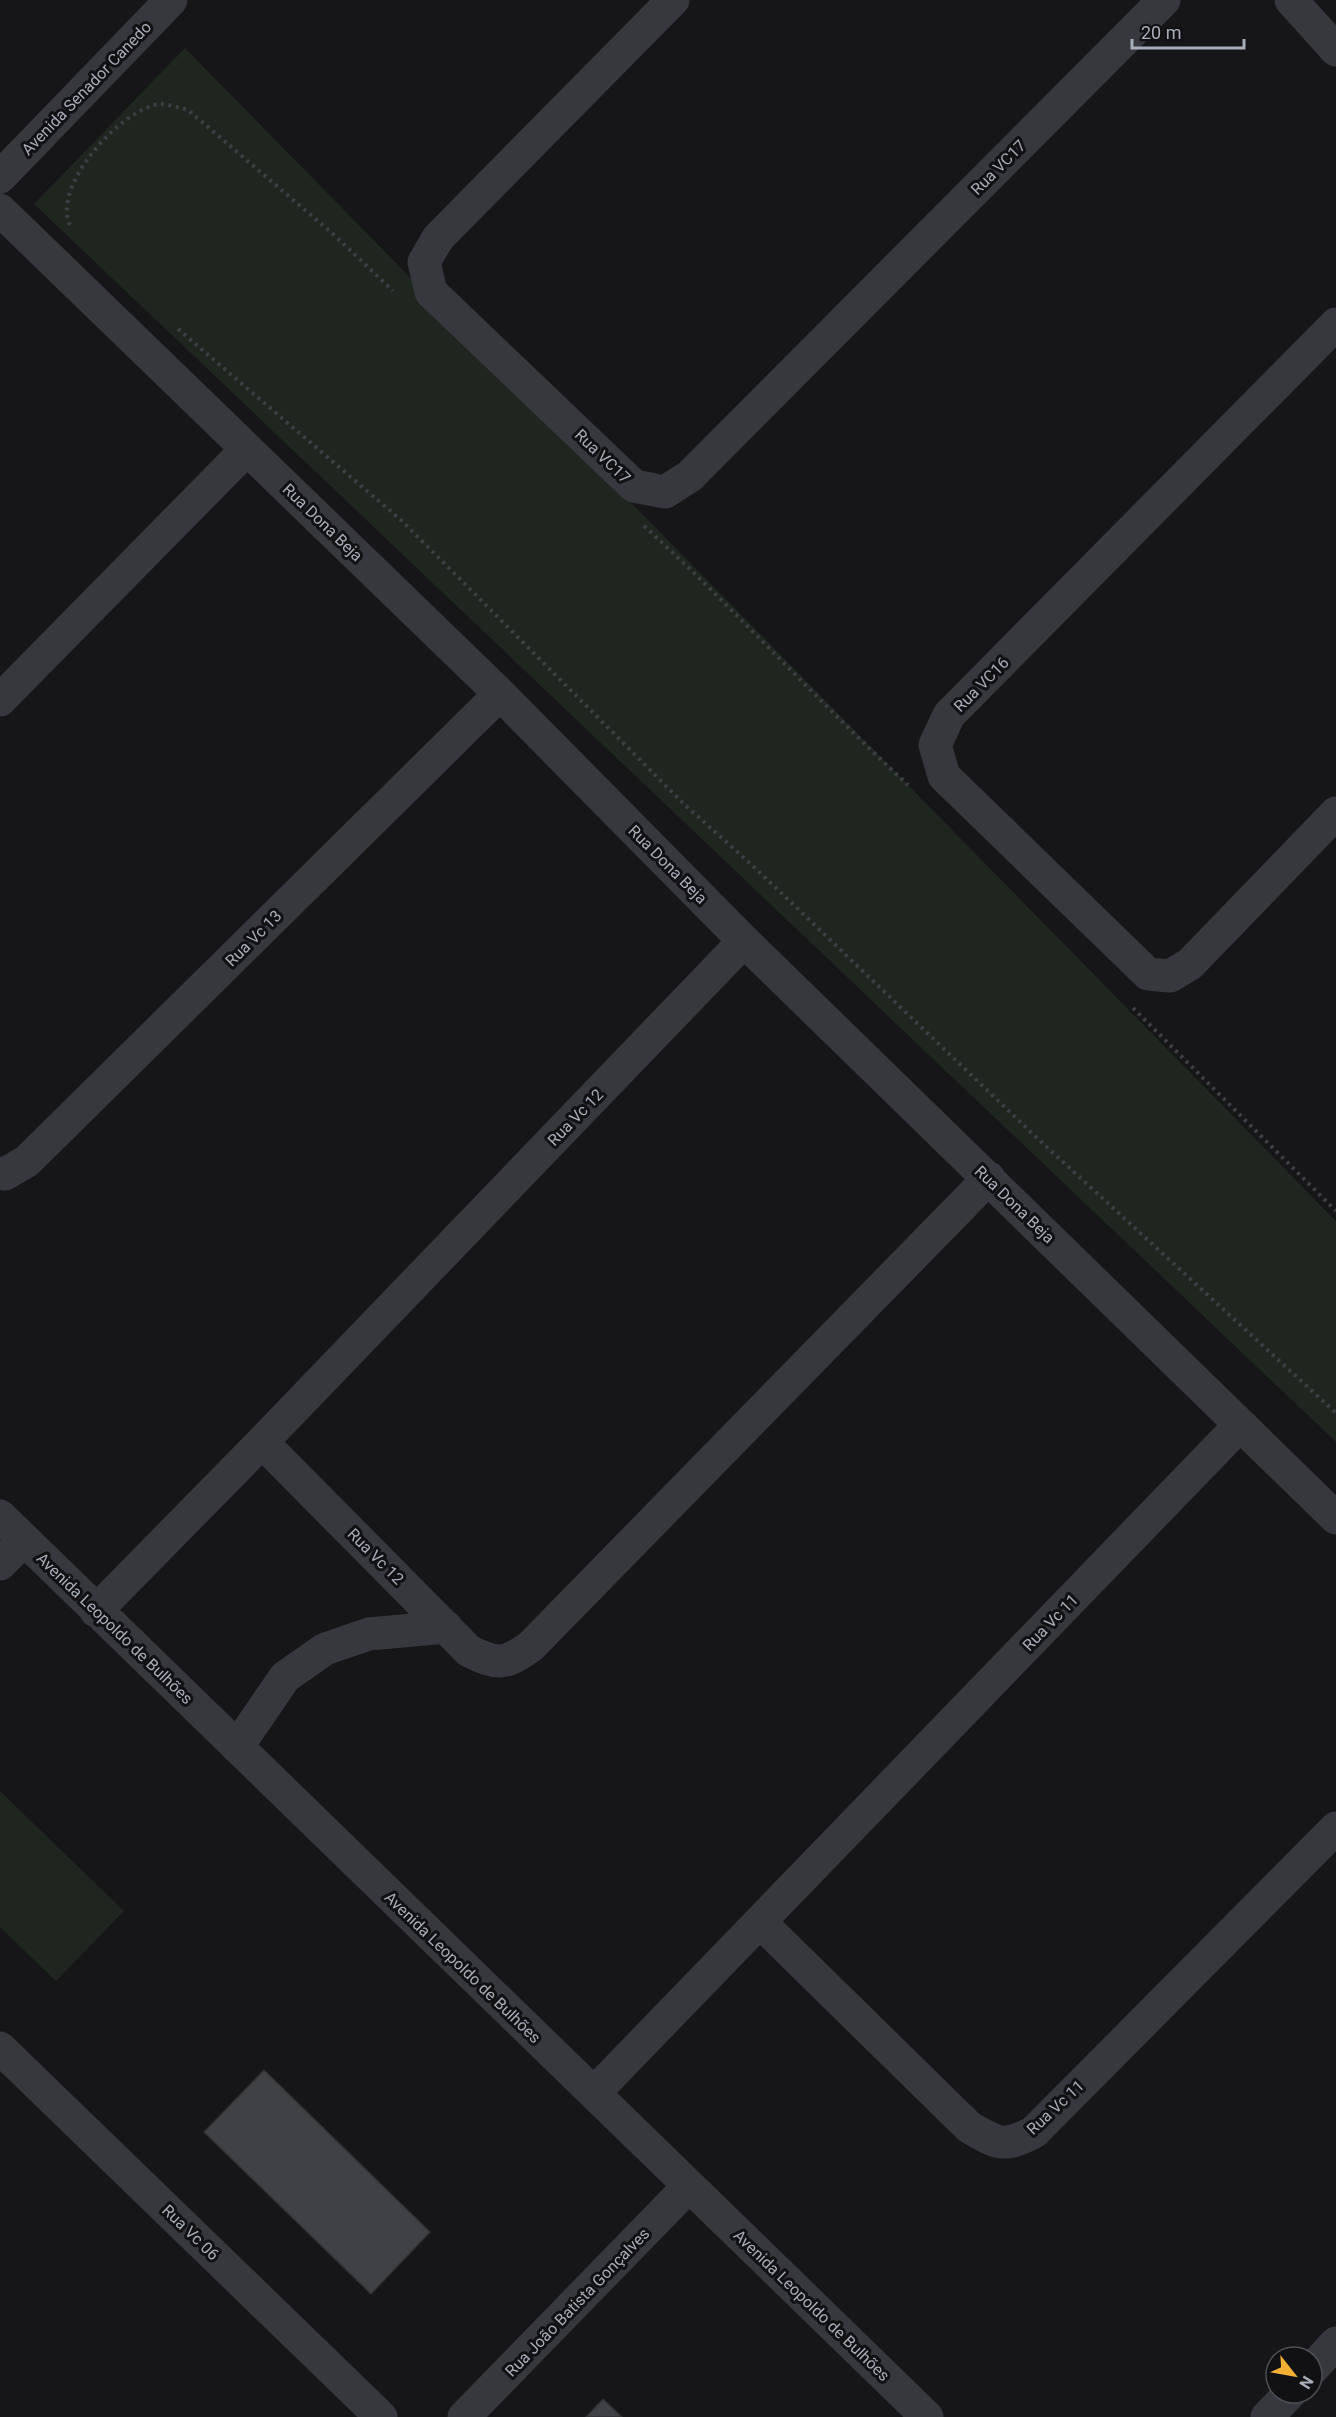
<svg xmlns="http://www.w3.org/2000/svg" width="1336" height="2417" font-family="Roboto,sans-serif">
<rect width="100%" height="100%" fill="#161618"/>
<path fill="#1e261f" d="M185 48 1336 1221V1442L34 204Z
M0 1791 124 1911 56 1981 0 1927Z"/>
<path fill="#404145" stroke="#303034" stroke-width="1.5" d="M264 2070 430 2232 371 2294 204 2132Z
M603 2399 622 2417H586Z"/>
<g fill="none" stroke-linecap="round" stroke-linejoin="round">
<path stroke="#3d3f44" stroke-width="4" stroke-dasharray="3 4.5" stroke-linecap="butt" d="M70 225C51 186 122 108 160 104 168 104 180 108 188 110L333 234 393 291
M178 329 402 521 686 806 753 866 1037 1138 1336 1413
M644 526C735 609 817 701 908 785
M1133 1008 1336 1211"/>
<path stroke="#37383d" stroke-width="33" d="M673 0 438 238 424 262 431 292 634 486 665 492 690 476 1164 0
M1291 0 1336 50
M0 177 171 0
M0 210 500 694 744 941 1336 1518
M1336 324 949 715 935 745 944 776 1148 974 1170 976 1190 964 1336 813
M0 700 247 449
M744 941 262 1442 469 1651C498 1665 505 1665 531 1646L989 1178
M0 1173 5 1174 27 1161 500 694
M0 1516 927 2417
M0 1564 24 1540
M96 1611 262 1442
M237 1747 285 1677 325 1649 369 1634 446 1627
M760 1922 969 2127C998 2144 1004 2148 1034 2132L1336 1828
M0 2048 381 2417
M594 2093 1240 1425
M1312 2369 1336 2343
M464 2417 689 2186
M1267 2417 1290 2393"/>
</g>
<g text-anchor="middle" stroke-width="6" stroke-linejoin="round" paint-order="stroke">
<g font-size="16" fill="#a8adb8" stroke="#111113">
<text transform="translate(86 88) rotate(-46)" y="6">Avenida Senador Canedo</text>
<text transform="translate(998 167) rotate(-45)" y="6">Rua VC17</text>
<text transform="translate(603 456) rotate(44)" y="6">Rua VC17</text>
<text transform="translate(323 522) rotate(44)" y="6">Rua Dona Beja</text>
<text transform="translate(981 684) rotate(-45)" y="6">Rua VC16</text>
<text transform="translate(668 864) rotate(45)" y="6">Rua Dona Beja</text>
<text transform="translate(253 938) rotate(-45)" y="6">Rua Vc 13</text>
<text transform="translate(575 1117) rotate(-46)" y="6">Rua Vc 12</text>
<text transform="translate(1015 1204) rotate(44)" y="6">Rua Dona Beja</text>
<text transform="translate(376 1556) rotate(45)" y="6">Rua Vc 12</text>
<text transform="translate(1050 1622) rotate(-46)" y="6">Rua Vc 11</text>
<text transform="translate(115 1628) rotate(44)" y="6">Avenida Leopoldo de Bulhões</text>
<text transform="translate(463 1967) rotate(44)" y="6">Avenida Leopoldo de Bulhões</text>
<text transform="translate(1055 2107) rotate(-43)" y="6">Rua Vc 11</text>
<text transform="translate(191 2232) rotate(44)" y="6">Rua Vc 06</text>
<text transform="translate(577 2302) rotate(-46)" y="6">Rua João Batista Gonçalves</text>
<text transform="translate(812 2305) rotate(44)" y="6">Avenida Leopoldo de Bulhões</text>
</g>
</g>
<g transform="translate(1294 2375) rotate(121)"><circle r="28" fill="#111113" stroke="#4d4f55" stroke-width="1.5"/>
<path d="M0-4.5L10 22L0 15L-10 22Z" fill="#f2b134"/>
<text y="-9" font-size="16" font-weight="bold" text-anchor="middle" fill="#a8adb8">N</text>
</g>
<path d="M1132 39v9h112v-9" fill="none" stroke="#a8adb8" stroke-width="3"/>
<text x="1141" y="39" font-size="18" fill="#a8adb8" stroke="#111113" stroke-width="4.5" paint-order="stroke">20 m</text>
</svg>
